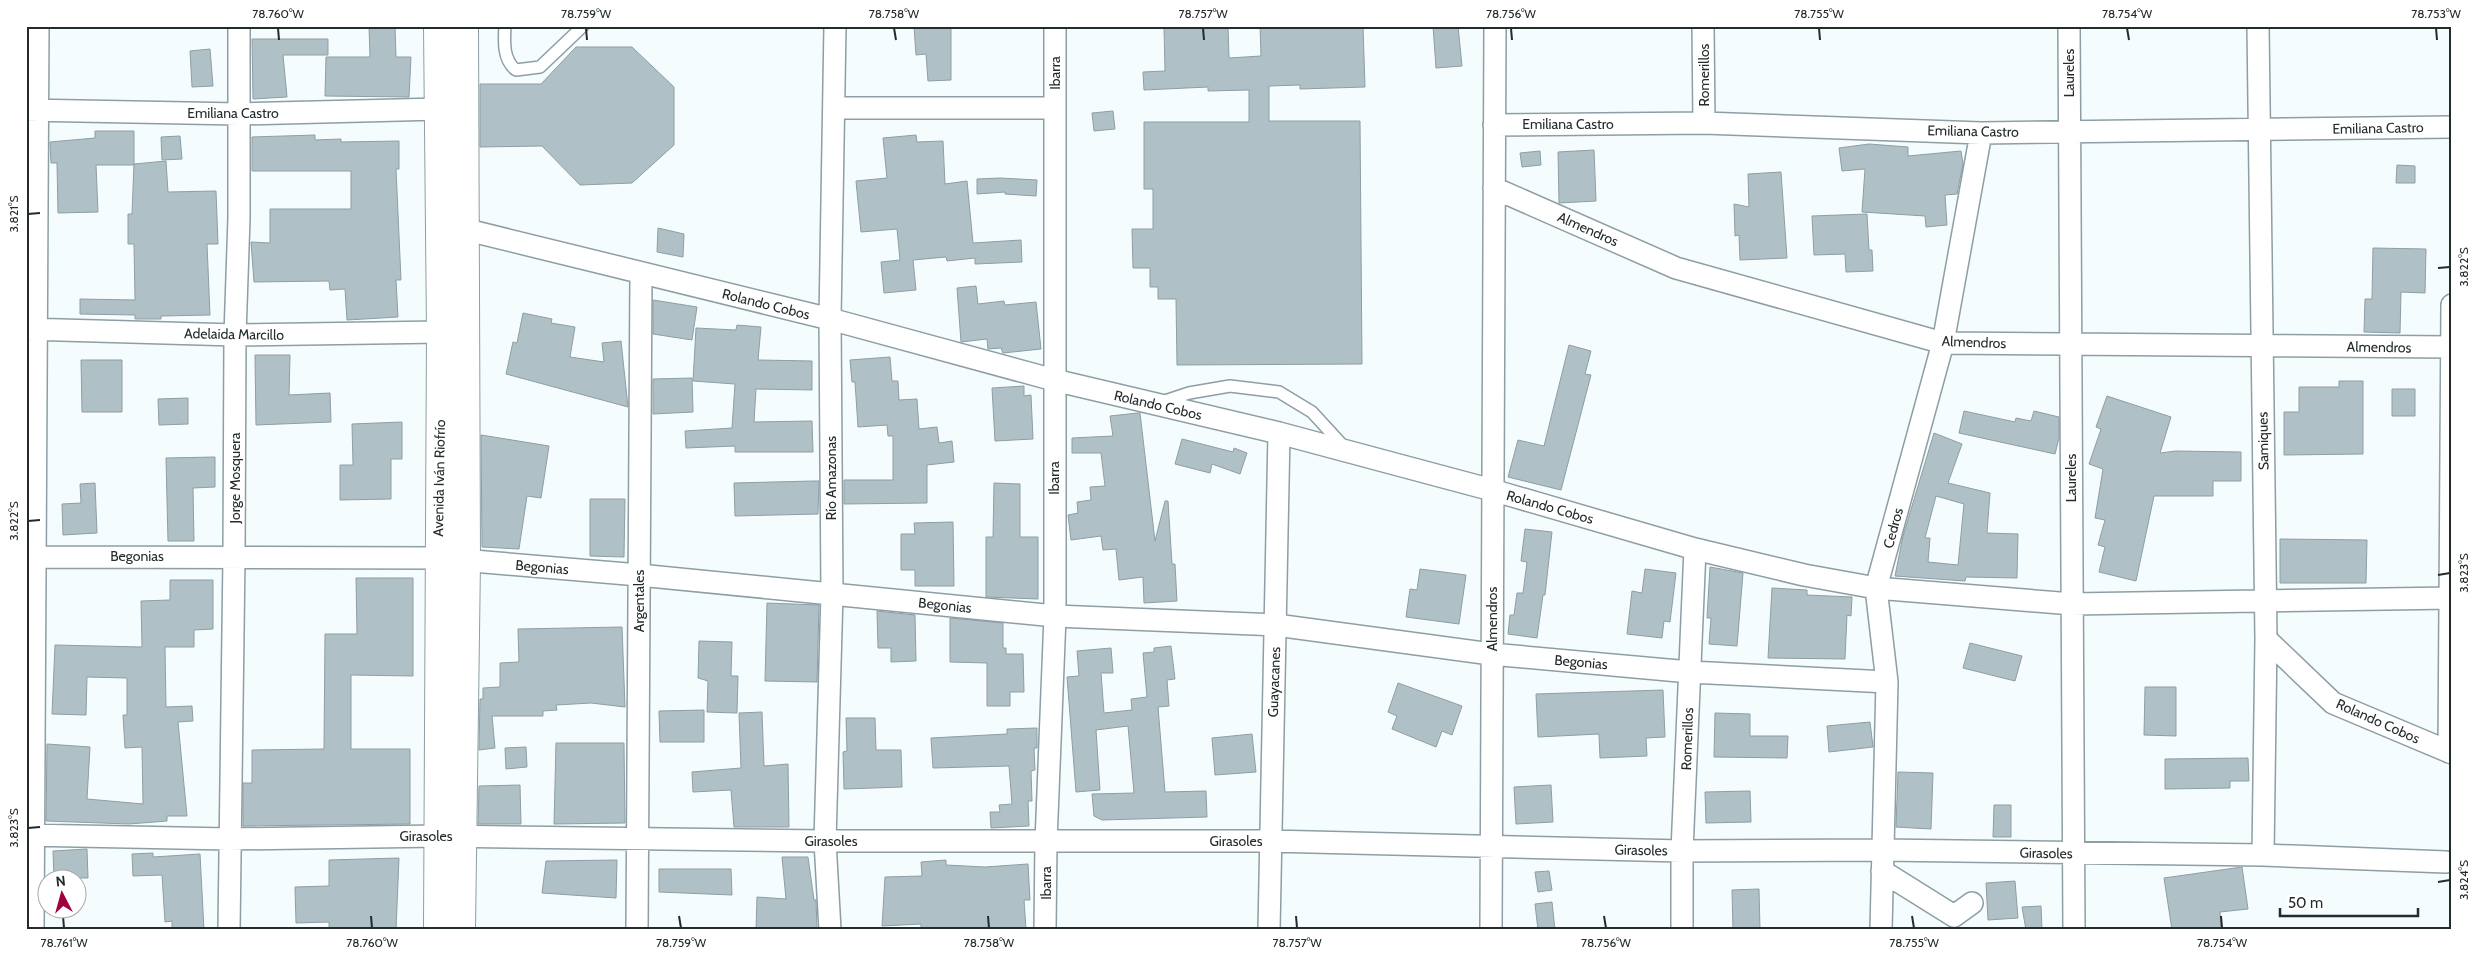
<svg xmlns="http://www.w3.org/2000/svg" width="2478" height="956" font-family="Cabin,sans-serif">
<rect width="100%" height="100%" fill="#f5fcfe"/>
<path fill="#afc1c7" stroke="#8d9ea4" fill-rule="evenodd" d="M369 26H395L396 57H411L409 97 325 96 326 57H370Z
M914 26H951V80L928 81 926 54 916 55Z
M1164 26H1228L1229 58 1261 56 1260 26H1363L1365 87 1300 89V85L1269 86V121H1360L1362 364 1177 365 1176 299H1158V287H1150V268H1133L1132 229H1153V189H1144V122H1249V90L1208 91V87L1144 90 1143 72 1165 71Z
M1433 26H1458L1462 66 1436 68Z
M252 39H328V55H283L287 97 253 99Z
M576 47H632L674 87V145L632 183 580 185 542 146 480 147V84H541Z
M210 49 213 86 192 87 190 51Z
M1113 111 1115 129 1094 131 1092 113Z
M95 131H134V165H96L98 212 58 213 57 163H51L50 142 95 138Z
M315 135V140L341 139V142L399 141V169H396L401 280H396L398 317 347 320 345 289 330 290 329 281 254 282 251 242 270 243V209H351V171H252V137Z
M916 135 917 142 943 141 945 184 967 181 973 243 1021 240 1022 262 975 264V258L947 261 946 257 913 260 916 290 884 293 881 262 900 260 897 229 861 232 856 181 887 178 883 138Z
M180 136 182 159 162 160 161 137Z
M1869 144 1908 147V156L1961 151 1963 164 1957 194 1945 195 1947 225 1926 227 1925 216 1862 212 1865 169 1842 171 1839 148Z
M1594 150 1596 201 1559 203 1558 152Z
M1540 151 1541 165 1522 167 1520 153Z
M166 161 168 192 216 191 218 244H207L210 315 161 316V319H135V315L80 314V299L135 300 134 244H128V214H132L134 164Z
M2397 165 2415 166V183H2396Z
M1781 172 1787 258 1740 260 1739 235 1735 236 1734 204 1749 207 1748 174Z
M1000 178 1037 180 1036 196 1005 194V192L977 194V179Z
M1867 214 1869 250H1872L1873 271 1846 272 1845 254 1814 255 1812 216Z
M658 228 684 234 683 257 657 252Z
M2373 248 2426 249 2425 293 2401 292 2400 333 2364 332 2365 299H2372Z
M976 286 978 304 1004 301 1005 305 1036 302 1041 349 1003 353 1001 348 988 349 987 339 961 342 957 288Z
M653 300 697 307 692 340 653 334Z
M523 313 552 319 551 323 575 327 570 357 604 362 602 343 621 341 628 407 506 374 513 342 517 343Z
M737 325 761 327 758 360 812 361V390L756 389 754 422 812 421 813 452H735V446L686 448 685 431 732 428 735 384 693 381 696 328 736 330Z
M1569 345 1591 351 1585 374 1591 375 1561 490 1508 477 1518 440 1544 446Z
M255 355H290L289 395 330 393 331 422 256 425Z
M890 357 892 381H898L899 400 917 399 919 429 937 427 939 443 952 441 954 462 927 465V503L844 504V480H893V436H888L887 425 858 427 855 382H852L850 360Z
M81 360H122V412H82Z
M692 378 693 412 653 414V379Z
M2339 381H2363V454L2284 455V412H2299V387H2339Z
M1024 386V396L1031 395 1033 439 995 441 992 388Z
M2392 389H2415V416H2392Z
M2107 396 2171 417 2160 453 2176 451 2241 452V481H2213V496H2154L2136 581 2099 572 2105 547 2098 545 2105 520 2095 518 2103 469 2089 464 2101 429 2096 427Z
M188 398V424L159 425 158 399Z
M1964 411 2015 422 2016 418 2031 421 2034 411 2059 417V438L2055 454 1959 433Z
M1138 413H1140L1155 541 1165 501H1168L1172 564H1175L1177 601 1144 603 1143 577 1119 580 1116 549 1103 550 1101 536 1071 540 1068 515 1078 513 1077 502 1091 500 1090 487 1105 486 1101 453H1072V438L1113 436 1110 416Z
M402 422V459H391V499L340 500V465H353L352 424Z
M1934 433 1962 444 1948 483 1990 493 1987 533 2018 534 2017 578 1966 577 1965 581 1895 576 1903 536ZM1936 496 1964 504 1958 565 1928 562 1930 538H1925Z
M481 435 549 446 541 498 527 496 519 549 482 547Z
M1182 439 1233 452 1234 448 1247 453 1240 474 1212 464 1210 473 1175 464Z
M215 457V487L193 488 194 541H168L166 458Z
M813 481H819L818 514 735 516 734 483Z
M95 483 97 533 63 535 62 504 81 503 80 484Z
M994 483 1020 484V537H1038V599L986 597V537H993Z
M590 499H625L624 557 590 556Z
M953 522 954 586H915V570H901V534H915L914 523Z
M1525 529 1552 532 1545 595H1543L1537 638 1508 634 1510 615H1514L1517 593H1523L1527 562 1521 561Z
M2280 539 2367 540 2366 583H2280Z
M1710 567 1743 573 1737 646 1709 644 1711 618H1707Z
M1420 569 1466 575 1459 624 1406 617 1410 589 1417 590Z
M1645 569 1676 573 1670 622 1664 621 1662 638 1627 634 1632 591 1642 593Z
M356 578H413V676L351 675V749H410V824L243 826V783H252V750L324 749 325 634H357Z
M170 580H213V629L194 630V647H165L166 707 192 706 193 721 178 722 187 816H167V821L129 824 46 821 47 744 90 747 87 799 143 804 142 747 125 748 123 715H127V678L87 677 86 715 52 714 55 645 142 647 141 601 170 600Z
M1772 588 1807 590V595L1852 597 1851 616 1847 615 1845 659 1768 658Z
M767 603 819 605 817 682 765 681Z
M877 611 915 615 916 661 891 662V648H878Z
M950 618 1003 623V648H1006V654H1023L1024 692H1010V706H987V663L950 662Z
M622 627 625 707 591 703 556 705 557 710 543 711V716H492L495 748 479 750 480 699H483V688L500 687V663L519 662 518 629Z
M699 641 732 642 731 676H738L737 713 707 712 708 681 698 678Z
M1970 643 2022 656 2015 681 1963 668Z
M1171 646 1175 679 1167 680 1169 706 1158 707 1165 792 1206 791 1207 817 1102 820 1094 816 1092 794 1134 793 1128 726 1096 730 1100 790 1076 792 1067 677 1079 676 1077 651 1111 648 1113 673H1101L1104 713 1132 710 1131 699 1147 697 1143 653 1154 652V648Z
M1398 683 1462 706 1452 735 1442 731 1436 747 1392 729 1397 716 1388 712Z
M2145 687H2176V736L2144 735Z
M1663 690 1665 737 1646 738 1647 756 1600 758 1599 734 1538 737 1536 694Z
M704 710V742H660L659 711Z
M762 712 764 766 788 764 789 827H734L731 790 693 792 692 772 741 768 739 713Z
M1715 713 1750 714V736H1788L1787 758 1714 757Z
M846 718H875L876 750H901L902 787 844 789 843 752 847 751Z
M1870 722 1873 747 1829 752 1827 726Z
M1037 728V748H1034L1035 770 1031 771 1032 801H1028L1029 826 991 828 990 812H1000L999 805 1012 804 1009 766 933 768 931 738 1007 734V729Z
M1252 734 1256 772 1215 775 1212 738Z
M556 743H624L625 823 554 824Z
M526 747 527 767 506 769 505 748Z
M2248 758 2249 781H2230V788L2165 789V759Z
M1898 772 1933 773 1931 829 1896 827Z
M520 785 521 824H478L479 786Z
M1551 785 1553 822 1516 824 1514 787Z
M1750 791 1751 822 1706 823 1705 792Z
M1994 805H2011V837H1993Z
M87 849 88 878H54L53 851Z
M153 853V857L200 854 204 930H172V921L165 922 162 875 133 876 132 854Z
M782 857H808L814 900H816L817 930H756L757 897 786 899Z
M399 858 396 930H329V922L296 923 295 887 329 886V860Z
M617 860 616 898 542 893 546 861Z
M946 860V865L985 867 1028 864 1030 900H1024L1026 929 921 930V924L882 926 885 877 922 876 921 862Z
M2242 867 2248 909 2220 912 2221 930H2172L2164 878Z
M659 869H731L732 895 659 892Z
M1549 871 1552 890 1538 892 1535 872Z
M2015 881 2018 918 1988 920 1986 883Z
M1759 889 1760 930H1733L1732 890Z
M1552 902 1555 930H1538L1535 904Z
M2041 906 2042 930H2026L2022 907Z"/>
<g fill="none" stroke-linecap="round" stroke-linejoin="round">
<defs>
<path id="lane" d="M505 26C504 42 503 60 516 70L540 67 583 26
M1162 402 1189 393 1230 386 1279 392 1312 412 1345 448"/>
<path id="street" d="M1703 26 1704 123
M2069 26 2074 930
M2258 26 2266 639 2263 855
M834 108H1055
M26 110 239 114 439 109
M1494 125 1704 123 1981 133 2452 127
M1494 188 1676 268 1943 343 2452 347
M451 226 830 319 1054 380 1279 433 1492 490 1695 549 1804 575 1876 588 2072 604 2452 598
M26 329 235 335 441 332
M26 557 438 558 639 575 1055 616 1276 625 1491 654 1690 672 1887 682
M2266 639 2333 703 2452 753
M2449 752 2452 305
M26 835 229 839 439 836 825 841H1270L1682 851 1882 850 2263 855 2446 862
M1882 871 1954 916 1972 903
M33 930 38 26
M229 930 234 556 235 335 239 218V26
M637 930 641 273
M830 930 825 841 832 594 830 319 835 26
M1045 930 1046 842 1055 616V26
M1269 930 1279 433
M1491 930 1495 26
M1682 930V851L1695 549
M1881 930 1887 682 1876 588 1943 343 1981 133"/>
<path id="secondary" d="M438 930 441 332 438 26
M461 930 466 560 464 26"/>
</defs>
<use href="#lane" stroke="#8d9ea4" stroke-width="14"/>
<use href="#street" stroke="#8d9ea4" stroke-width="24"/>
<use href="#secondary" stroke="#8d9ea4" stroke-width="30"/>
<use href="#lane" stroke="#fff" stroke-width="11"/>
<use href="#street" stroke="#fff" stroke-width="21"/>
<use href="#secondary" stroke="#fff" stroke-width="28"/>
</g>
<path fill="none" stroke="#242b2d" stroke-width="2" d="M278 28 279 40M586 28 587 40M894 28 896 40M1203 28 1204 40M1511 28 1512 40M1819 28 1820 40M2127 28 2129 40M2436 28 2437 40M28 214 40 213M2438 268 2450 267M28 521 40 520M2438 575 2450 573M28 828 40 827M2438 882 2450 880M63 916 64 928M371 916 372 928M679 916 681 928M988 916 989 928M1296 916 1297 928M1604 916 1606 928M1912 916 1914 928M2221 916 2222 928"/>
<g text-anchor="middle" stroke-width="4" stroke-linejoin="round" paint-order="stroke">
<g font-size="14" fill="#242b2d" stroke="#fff">
<text transform="translate(1055 73) rotate(-90)" y="5">Ibarra</text>
<text transform="translate(2069 73) rotate(-90)" y="5">Laureles</text>
<text transform="translate(1704 75) rotate(-90)" y="5">Romerillos</text>
<text x="233" y="118">Emiliana Castro</text>
<text x="1568" y="129">Emiliana Castro</text>
<text transform="translate(2378 128) rotate(-1)" y="5">Emiliana Castro</text>
<text transform="translate(1973 131) rotate(1)" y="5">Emiliana Castro</text>
<text transform="translate(1588 229) rotate(24)" y="5">Almendros</text>
<text transform="translate(766 304) rotate(14)" y="5">Rolando Cobos</text>
<text transform="translate(234 334) rotate(1)" y="5">Adelaida Marcillo</text>
<text transform="translate(1974 342) rotate(2)" y="5">Almendros</text>
<text transform="translate(2379 347) rotate(1)" y="5">Almendros</text>
<text transform="translate(1158 405) rotate(13)" y="5">Rolando Cobos</text>
<text transform="translate(2263 441) rotate(-91)" y="5">Samiques</text>
<text transform="translate(235 478) rotate(-90)" y="5">Jorge Mosquera</text>
<text transform="translate(439 478) rotate(-89)" y="5">Avenida Iván Riofrío</text>
<text transform="translate(831 478) rotate(-90)" y="5">Río Amazonas</text>
<text transform="translate(1054 478) rotate(-90)" y="5">Ibarra</text>
<text transform="translate(2071 478) rotate(-90)" y="5">Laureles</text>
<text transform="translate(1550 507) rotate(16)" y="5">Rolando Cobos</text>
<text transform="translate(1893 528) rotate(-75)" y="5">Cedros</text>
<text x="137" y="561">Begonias</text>
<text transform="translate(542 567) rotate(5)" y="5">Begonias</text>
<text transform="translate(639 601) rotate(-90)" y="5">Argentales</text>
<text transform="translate(945 605) rotate(6)" y="5">Begonias</text>
<text transform="translate(1492 619) rotate(-90)" y="5">Almendros</text>
<text transform="translate(1581 662) rotate(5)" y="5">Begonias</text>
<text transform="translate(1274 682) rotate(-88)" y="5">Guayacanes</text>
<text transform="translate(2378 721) rotate(24)" y="5">Rolando Cobos</text>
<text transform="translate(1687 739) rotate(-88)" y="5">Romerillos</text>
<text x="426" y="841">Girasoles</text>
<text x="831" y="846">Girasoles</text>
<text x="1236" y="846">Girasoles</text>
<text transform="translate(1641 850) rotate(1)" y="5">Girasoles</text>
<text transform="translate(2046 853) rotate(1)" y="5">Girasoles</text>
<text transform="translate(1046 883) rotate(-90)" y="5">Ibarra</text>
</g>
</g>
<rect width="2478" height="956" fill="none" stroke="#ffffff" stroke-width="55"/>
<g transform="translate(62 894) rotate(354)"><circle r="24" fill="#ffffff" stroke="#a7aaab"/>
<path d="M0-4L9 19L0 12L-9 19Z" fill="#a0023f"/>
<text y="-8" font-size="14" font-weight="bold" text-anchor="middle" fill="#242b2d">N</text>
</g>
<path d="M2280 908v8h138v-8" fill="none" stroke="#242b2d" stroke-width="2.5"/>
<text x="2288" y="908" font-size="15" fill="#242b2d" stroke="#ffffff" stroke-width="4" paint-order="stroke">50 m</text>
<rect x="28" y="28" width="2422" height="900" fill="none" stroke="#242b2d" stroke-width="2"/>
<g font-size="12" text-anchor="middle" fill="#242b2d">
<text x="278" y="18">78.760°W</text>
<text x="586" y="18">78.759°W</text>
<text x="894" y="18">78.758°W</text>
<text x="1203" y="18">78.757°W</text>
<text x="1511" y="18">78.756°W</text>
<text x="1819" y="18">78.755°W</text>
<text x="2127" y="18">78.754°W</text>
<text x="2436" y="18">78.753°W</text>
<text transform="translate(14 214) rotate(-90)" y="4">3.821°S</text>
<text transform="translate(2464 267) rotate(-90)" y="4">3.822°S</text>
<text transform="translate(14 521) rotate(-90)" y="4">3.822°S</text>
<text transform="translate(2464 573) rotate(-90)" y="4">3.823°S</text>
<text transform="translate(14 828) rotate(-90)" y="4">3.823°S</text>
<text transform="translate(2464 880) rotate(-90)" y="4">3.824°S</text>
<text x="64" y="947">78.761°W</text>
<text x="372" y="947">78.760°W</text>
<text x="681" y="947">78.759°W</text>
<text x="989" y="947">78.758°W</text>
<text x="1297" y="947">78.757°W</text>
<text x="1606" y="947">78.756°W</text>
<text x="1914" y="947">78.755°W</text>
<text x="2222" y="947">78.754°W</text>
</g>
</svg>
